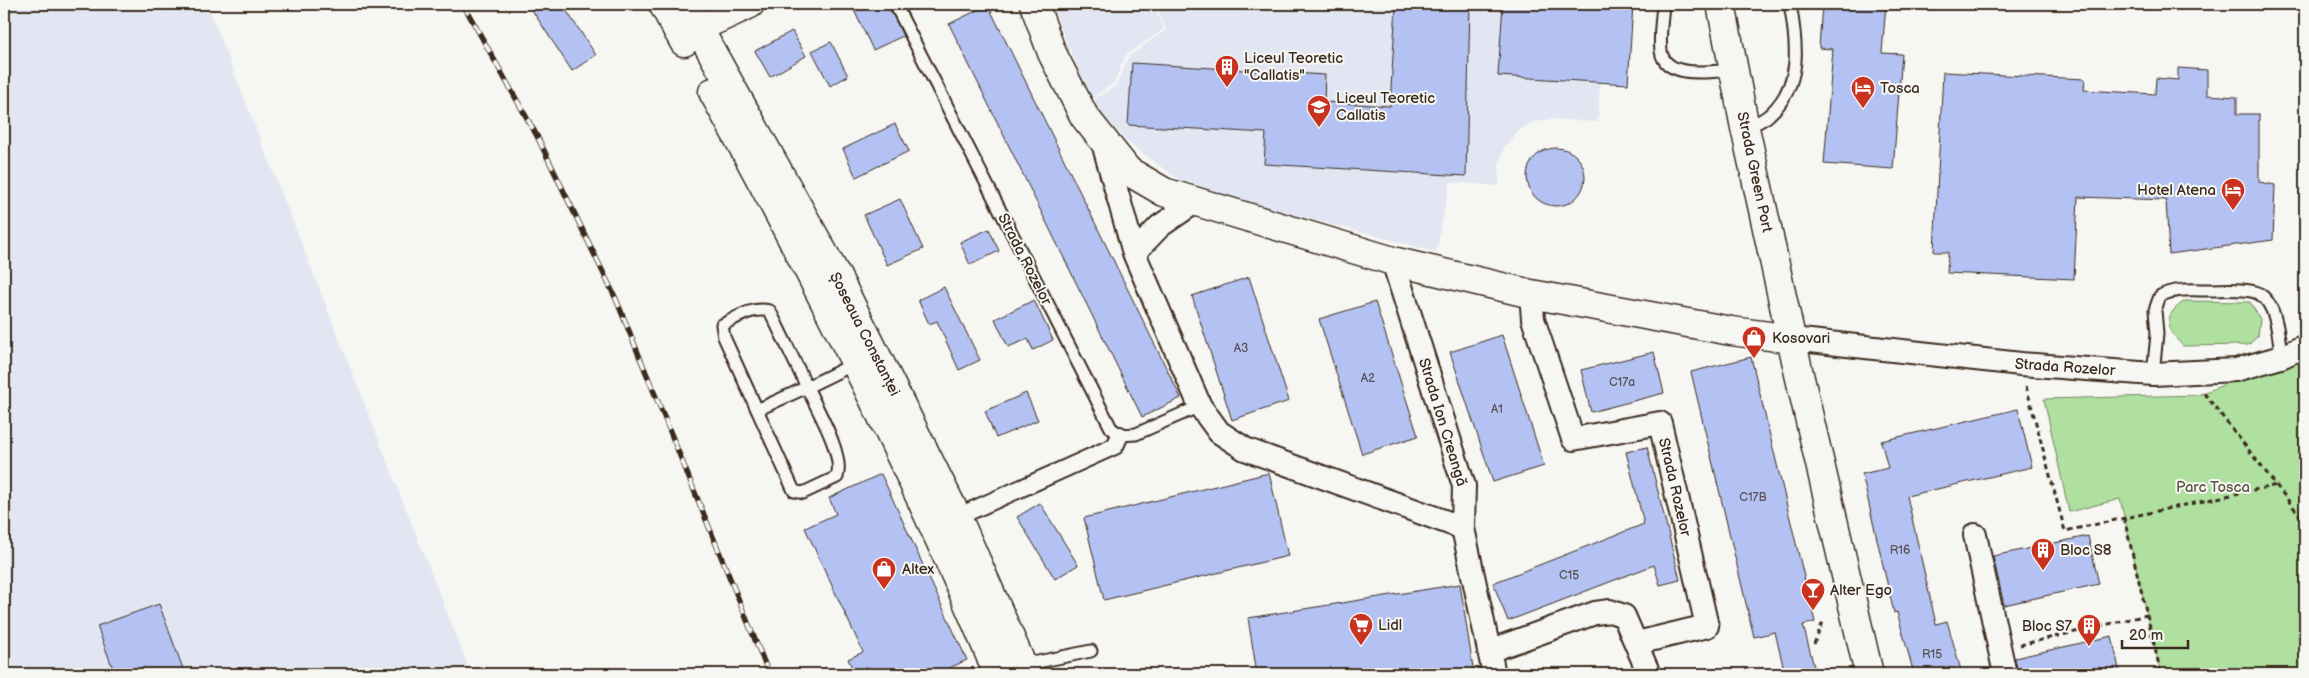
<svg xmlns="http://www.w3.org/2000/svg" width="2309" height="678" font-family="'Balsamiq Sans',sans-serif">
<rect width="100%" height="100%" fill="#f6f6f2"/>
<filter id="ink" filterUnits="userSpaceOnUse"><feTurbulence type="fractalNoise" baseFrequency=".02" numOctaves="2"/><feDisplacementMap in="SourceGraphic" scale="10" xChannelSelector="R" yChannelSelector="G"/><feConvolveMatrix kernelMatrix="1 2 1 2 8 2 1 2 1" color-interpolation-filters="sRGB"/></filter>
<g filter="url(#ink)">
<path fill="#e2e6f2" d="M4 4H207L471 674H4Z
M1051 4H1153L1164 29 1126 55 1114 83 1090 99Z
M1155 4H1633L1628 84 1600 82 1598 122 1552 119 1531 123 1516 133 1504 147 1499 165V186L1450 182 1436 252 1189 187 1128 143 1091 101 1116 86 1129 56 1166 30Z"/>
<path fill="#afe0a0" stroke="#75855f" d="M2185 301 2250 302 2260 319 2258 336 2248 345 2183 346C2165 328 2162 316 2185 301Z
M2305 352V674H2161L2120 499 2069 512 2044 399 2198 395Z"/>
<path fill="#b3c2f2" stroke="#3b2a1e" d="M528 4H562L596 55 572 71Z
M851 4H888L903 36 873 50Z
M1396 4H1470L1466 176 1264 164 1266 133 1128 125 1132 63 1325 75 1324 102 1390 106Z
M1503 4H1633L1628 84 1498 76Z
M1822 4H1886L1882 53 1902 54 1893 169 1824 164 1833 49 1819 48Z
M988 5 1181 398 1142 417 949 24Z
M792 31 806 56 770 77 755 51Z
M831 42 848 76 830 86 812 51Z
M2178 68 2207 70V95L2237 97V114H2259V182L2275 185 2273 240 2169 254 2166 200 2078 197 2074 279 1947 273 1948 252H1934L1943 72 2085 79 2084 90 2155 94 2156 78 2178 80Z
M895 124 909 151 856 177 843 149Z
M1527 177a29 29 0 1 1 58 0a29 29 0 1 1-58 0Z
M900 199 923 249 887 265 864 215Z
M989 229 999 251 970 265 960 242Z
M1249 277 1289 401 1232 420 1192 296Z
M944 287 980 360 959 370 937 321 929 324 918 300Z
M1034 300 1053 340 1033 350 1028 339 1008 347 995 319Z
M1375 302 1418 436 1362 454 1319 319Z
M1502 335 1544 466 1493 482 1450 352Z
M1654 352 1664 393 1591 412 1581 370Z
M1751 357 1815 622 1803 625 1816 674H1785L1775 632 1754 637 1691 372Z
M1026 393 1038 420 996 438 985 411Z
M2018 409 2032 467 1907 496 1936 624 1947 621 1962 674H1914L1897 612 1894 613 1862 474 1888 468 1881 441Z
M1647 447 1680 580 1660 585 1654 565 1508 621 1493 583 1644 524 1626 452Z
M1269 473 1288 556 1104 600 1084 518Z
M881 474 967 660 936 674H855L848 659 863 652 805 528 836 514 829 498Z
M1040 503 1078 565 1055 579 1017 517Z
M2088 536 2099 584 2004 605 1993 556Z
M1460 584 1474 674H1257L1248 618Z
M159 604 185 674H115L97 626Z
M2112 636 2120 674H2018L2015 658Z"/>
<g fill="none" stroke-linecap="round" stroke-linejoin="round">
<defs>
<path id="service" d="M895 4 1111 428 1120 435 1136 434 1200 406
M1663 4C1662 19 1659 36 1661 51 1665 80 1713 71 1733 70
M1745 128C1753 124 1763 121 1769 115 1803 85 1797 43 1790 4
M2153 374 2157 334 2155 310 2160 296C2175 288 2192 290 2209 290 2224 290 2240 288 2255 292 2277 299 2279 339 2281 357
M757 410 807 387C816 408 845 455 837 477L803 493 794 491 724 337 722 325C738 317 751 307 770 311L807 387 856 363
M1023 665 1091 651"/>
<path id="pedestrian" d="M957 517 1115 446 1120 435"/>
<path id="minor" d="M1103 143 1134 253
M1195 202 1160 226 1134 253 1200 406 1219 432 1245 449 1463 528
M1393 261 1464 486 1463 528 1494 674
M1531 294 1533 319 1573 439 1660 423 1707 626 1637 643
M1792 339 2021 364 2153 374 2236 370 2281 357 2305 346
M1975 535 2005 674
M1489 651 1595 613 1610 611 1624 616 1649 674"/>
<path id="tertiary" d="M1034 4 1052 53 1084 116 1128 171 1164 192 1393 261 1531 294 1731 331 1792 339
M1721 4 1745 128 1799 374 1869 674
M698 28 750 4"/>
<path id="primary" d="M663 4 684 42
M685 4 837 277 957 517 1026 674
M713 92C818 282 915 474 998 674"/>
</defs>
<use href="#service" stroke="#3b2a1e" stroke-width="15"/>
<use href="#pedestrian" stroke="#3b2a1e" stroke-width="20"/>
<use href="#minor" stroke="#3b2a1e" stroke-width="26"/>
<use href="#tertiary" stroke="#3b2a1e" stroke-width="31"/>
<use href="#primary" stroke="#3b2a1e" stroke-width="31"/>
<path stroke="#3b2a1e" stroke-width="3" stroke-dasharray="5 4" stroke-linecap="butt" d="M2026 386 2065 531 2277 485
M2204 393 2305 522
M2124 518 2161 674
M1814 644 1823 622
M2020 645 2147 615"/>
<use href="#service" stroke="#f6f6f2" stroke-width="11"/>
<use href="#pedestrian" stroke="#f6f6f2" stroke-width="16"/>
<use href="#minor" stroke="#f6f6f2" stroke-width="22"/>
<use href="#tertiary" stroke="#f6f6f2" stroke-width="28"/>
<use href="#primary" stroke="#f6f6f2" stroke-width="28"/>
<defs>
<path id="rail" d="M463 4 537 136 616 299 769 674"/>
</defs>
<use href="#rail" stroke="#3b2a1e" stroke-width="5.5"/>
<use href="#rail" stroke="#f6f6f2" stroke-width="4" stroke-dasharray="11" stroke-linecap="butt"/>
</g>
</g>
<defs>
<symbol id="building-pin" viewBox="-11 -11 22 30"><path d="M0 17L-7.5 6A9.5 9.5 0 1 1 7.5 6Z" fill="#c8321e" stroke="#f6f6f2"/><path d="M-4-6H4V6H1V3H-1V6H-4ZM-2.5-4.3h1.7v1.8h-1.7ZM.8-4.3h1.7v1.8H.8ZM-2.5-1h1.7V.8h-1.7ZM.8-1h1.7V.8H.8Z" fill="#fff"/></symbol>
<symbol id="hotel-pin" viewBox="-11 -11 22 30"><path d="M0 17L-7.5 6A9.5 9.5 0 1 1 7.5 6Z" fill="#c8321e" stroke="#f6f6f2"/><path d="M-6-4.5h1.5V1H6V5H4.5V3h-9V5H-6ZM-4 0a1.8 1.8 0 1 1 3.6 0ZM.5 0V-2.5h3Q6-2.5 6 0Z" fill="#fff"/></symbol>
<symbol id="university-pin" viewBox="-11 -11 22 30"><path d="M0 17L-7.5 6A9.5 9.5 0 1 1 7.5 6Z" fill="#c8321e" stroke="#f6f6f2"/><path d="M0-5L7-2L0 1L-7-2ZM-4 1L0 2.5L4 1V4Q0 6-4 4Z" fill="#fff"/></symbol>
<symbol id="shop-pin" viewBox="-11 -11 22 30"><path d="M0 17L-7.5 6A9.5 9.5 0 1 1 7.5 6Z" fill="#c8321e" stroke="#f6f6f2"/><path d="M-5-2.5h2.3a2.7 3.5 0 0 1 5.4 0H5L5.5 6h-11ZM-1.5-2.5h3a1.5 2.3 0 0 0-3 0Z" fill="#fff"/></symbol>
<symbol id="bar-pin" viewBox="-11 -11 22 30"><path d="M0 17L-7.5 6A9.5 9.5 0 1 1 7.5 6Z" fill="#c8321e" stroke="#f6f6f2"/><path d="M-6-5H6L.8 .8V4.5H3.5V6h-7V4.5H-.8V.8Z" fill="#fff"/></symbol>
<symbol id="supermarket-pin" viewBox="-11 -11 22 30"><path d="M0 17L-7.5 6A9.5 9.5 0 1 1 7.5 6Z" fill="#c8321e" stroke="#f6f6f2"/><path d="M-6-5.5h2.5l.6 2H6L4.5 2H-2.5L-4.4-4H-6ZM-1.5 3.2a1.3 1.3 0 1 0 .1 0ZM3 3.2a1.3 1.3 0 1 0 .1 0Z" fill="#fff"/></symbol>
</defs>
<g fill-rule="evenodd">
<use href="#building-pin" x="1213" y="53" width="28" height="38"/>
<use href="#hotel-pin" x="1849" y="74" width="28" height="38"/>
<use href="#university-pin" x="1305" y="93" width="28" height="38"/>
<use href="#hotel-pin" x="2219" y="176" width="28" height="38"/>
<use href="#shop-pin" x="1740" y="324" width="28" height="38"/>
<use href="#building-pin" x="2029" y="536" width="28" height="38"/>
<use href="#shop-pin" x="870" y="555" width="28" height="38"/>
<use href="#bar-pin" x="1799" y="576" width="28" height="38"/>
<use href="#supermarket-pin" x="1347" y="611" width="28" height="38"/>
<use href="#building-pin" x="2075" y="612" width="28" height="38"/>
</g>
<g text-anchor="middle" stroke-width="4" stroke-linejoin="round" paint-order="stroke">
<g font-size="12" fill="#595053">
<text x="1241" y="352">A3</text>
<text x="1368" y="382">A2</text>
<text x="1622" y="386">C17a</text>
<text x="1497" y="413">A1</text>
<text x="1753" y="501">C17B</text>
<text x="1900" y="554">R16</text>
<text x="1569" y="579">C15</text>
<text x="1932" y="658">R15</text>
</g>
<g font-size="15" fill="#3b2a1e" stroke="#f6f6f2" text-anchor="start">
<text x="1244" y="63">Liceul Teoretic<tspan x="1244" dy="17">"Callatis"</tspan></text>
<text x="1880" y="93">Tosca</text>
<text x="1336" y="103">Liceul Teoretic<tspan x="1336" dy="17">Callatis</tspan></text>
<text x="2216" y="195" text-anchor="end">Hotel Atena</text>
<text x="1772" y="343">Kosovari</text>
<text x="2060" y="555">Bloc S8</text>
<text x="902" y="574">Altex</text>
<text x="1830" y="595">Alter Ego</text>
<text x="1378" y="630">Lidl</text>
<text x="2072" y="631" text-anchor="end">Bloc S7</text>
</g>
<g font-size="15" fill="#3b2a1e" stroke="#f6f6f2">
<text transform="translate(1755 172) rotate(78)" y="5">Strada Green Port</text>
<text transform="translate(1025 259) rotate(63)" y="5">Strada Rozelor</text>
<text transform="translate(865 334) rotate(63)" y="5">Șoseaua Constanței</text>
<text transform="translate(2065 367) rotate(4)" y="5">Strada Rozelor</text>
<text transform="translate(1443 422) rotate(73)" y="5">Strada Ion Creangă</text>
<text transform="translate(1675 487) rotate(77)" y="5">Strada Rozelor</text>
</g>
<g font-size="15" fill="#58583e" stroke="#f6f6f2">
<text x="2213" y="492">Parc Tosca</text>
</g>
</g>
<rect width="2309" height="678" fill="none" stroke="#f6f6f2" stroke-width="20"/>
<rect x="10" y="10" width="2289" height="658" fill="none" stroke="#3b2a1e" stroke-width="2" filter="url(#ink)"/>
<path d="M2122 640v8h66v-8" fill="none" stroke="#3b2a1e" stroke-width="2.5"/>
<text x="2129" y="640" font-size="15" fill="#3b2a1e" stroke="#f6f6f2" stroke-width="4" paint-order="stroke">20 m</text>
</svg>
